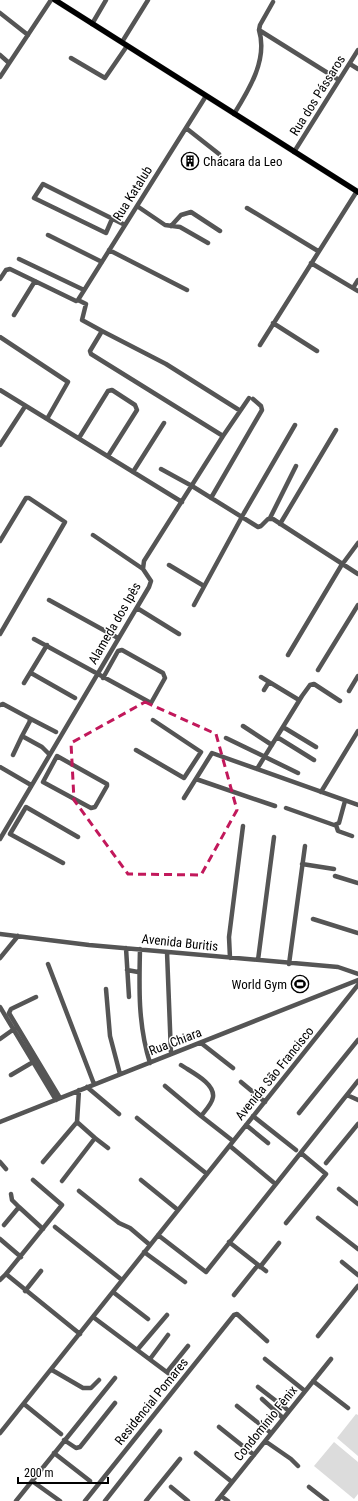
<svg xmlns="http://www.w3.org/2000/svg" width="358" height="1501" font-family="'Roboto Condensed',sans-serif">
<rect width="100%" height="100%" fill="#fff"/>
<path fill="#dcdcdc" d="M356 1414 358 1415V1456L337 1438Z
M334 1442 358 1462V1494L354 1499 314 1466Z"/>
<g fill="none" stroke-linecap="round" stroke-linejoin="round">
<defs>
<path id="major" d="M55 0 358 192"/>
</defs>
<use href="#major" stroke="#dbdbdb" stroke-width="6"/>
<path stroke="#555" stroke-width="4.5" d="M273 2 260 25 259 30 339 80
M0 13 28 35
M92 24 106 0
M122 42 148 0
M0 55 9 63
M71 58 105 78 127 46
M350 64 358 69
M0 77 51 0
M234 114C249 90 268 59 259 30
M186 128 219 154
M294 152 358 50
M137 206 165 225 180 227 208 243
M247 208 318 251
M112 219 106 233 34 198 43 184 125 225
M171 226 181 215 191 212 220 231
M48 235 102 262
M109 250 187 290
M19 259 84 290
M311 263 358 291
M0 279 6 270 10 269 76 301 78 300 206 96
M353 288 358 280
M78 300 86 304 82 320 102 331
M14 315 35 281
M273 323 317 351
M0 337 68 382 47 419
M260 345 357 191
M0 390 182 502
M223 436 91 354 90 351 102 331 166 364 239 410
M79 438 108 391 112 390 135 405 137 410 108 456
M0 445 24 408
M161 469 192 486 258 527 261 526 268 519H273L358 574
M133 472 164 423
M211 498 262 410 261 406 253 399
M270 518 296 466
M280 524 336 430
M93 535 143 569
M0 541 26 498H29L65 522 0 634
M169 565 204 586
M49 600 118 638
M194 605 244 513 295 425
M137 608 179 634
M34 639 151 703 165 678 163 673 122 650 118 651 103 678
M288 655 341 566 358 543
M318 670 358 605
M31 673 75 698
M261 677 299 700
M24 683 47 645
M264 690 269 682
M349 691 358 676
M0 705 3 704 29 718 30 721 22 736 42 747 49 754
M29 718 56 732
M243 726 272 745
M283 727 316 747
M277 737 314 760
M226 738 298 773
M136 750 184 778 201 752 153 720
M13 755 22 736
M57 756 107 784V786L95 807 91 808 43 782Z
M0 767 31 785
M257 769 302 696 310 685 314 684 340 701
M196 779 275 806
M321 792 358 731
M184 798 212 753 358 805
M286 808 334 825 339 823 345 801
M336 825 338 831 352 836
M0 839 149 587 151 581 143 569 144 561 223 436 249 398
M63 863 10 834 26 807 78 837
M302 864 334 869
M335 876 358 883
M313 919 358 933
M0 934 89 945 338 967 358 974
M126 948 129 997
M140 949C139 988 138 1025 150 1063
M167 952 171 1054
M0 958 18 936
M230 958 229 937 243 826
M258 960 274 837
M48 964 94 1084
M289 964 305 846
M127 970 138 972
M106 989 110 1036 120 1074
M36 997 11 1009 9 1013 60 1098
M0 1007 56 1100
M0 1039 14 1029
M201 1043 233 1068
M181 1065C191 1072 215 1083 213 1097 212 1104 205 1111 201 1116L233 1141
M11 1075 33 1062
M241 1082 265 1102
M165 1086 201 1116
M87 1087 119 1114
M347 1095 358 1100
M299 1113 358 1040
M253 1116 296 1150
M137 1118 207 1174
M0 1122 358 980
M246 1125 268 1143
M95 1138 108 1148
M230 1146 273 1182
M0 1162 6 1169
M43 1162 77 1122 79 1090
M326 1163 358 1124
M33 1180 62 1205 6 1274 80 1334
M141 1180 178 1210
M62 1181 95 1138 77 1122
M339 1189 358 1204
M79 1191 119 1223 130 1228 150 1245
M11 1194 12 1200 19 1207
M318 1218 358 1249
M286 1223 326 1174 301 1153
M4 1225 19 1207 43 1229
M55 1227 122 1280
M158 1235 206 1272 358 1081
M0 1239 21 1257
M229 1242 266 1271
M144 1252 185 1282
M342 1262 358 1275
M260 1267 279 1243
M0 1280 6 1274
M25 1291 41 1271
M113 1292 148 1319
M234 1295 258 1265
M93 1317 172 1376
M318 1336 358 1286
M138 1349 167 1315
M150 1359 168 1335
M265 1359 305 1391
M52 1370 83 1388H91L99 1380
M167 1372 188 1346
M313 1381 348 1408
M258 1387 289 1411
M262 1399 283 1418
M24 1404 61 1434
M237 1406 271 1433
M219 1427 254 1455
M0 1433 358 985
M64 1440 76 1448 80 1447 115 1403
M265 1441 291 1459 298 1466
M54 1453 90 1481
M196 1453 232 1482
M32 1481 60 1501
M171 1487 188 1501
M309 1487 327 1501
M221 1496 228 1501
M16 1501 115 1378
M85 1501 234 1315 237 1314 267 1341
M105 1501 160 1431
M146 1501 180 1459
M217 1501 331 1359"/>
<use href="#major" stroke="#000" stroke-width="5.5"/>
</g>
<path fill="none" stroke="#c2185b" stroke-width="3" stroke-dasharray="8 5" stroke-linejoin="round" d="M145 702 216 734 237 810 201 875 128 874 74 800 71 743Z"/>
<defs>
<symbol id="building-ring" viewBox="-11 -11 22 22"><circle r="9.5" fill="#fff" stroke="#000" stroke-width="1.5"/><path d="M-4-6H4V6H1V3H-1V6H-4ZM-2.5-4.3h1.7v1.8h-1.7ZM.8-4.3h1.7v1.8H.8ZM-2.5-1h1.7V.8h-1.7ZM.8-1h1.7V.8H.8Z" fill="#000"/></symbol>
<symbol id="stadium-ring" viewBox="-11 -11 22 22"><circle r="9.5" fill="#fff" stroke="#000" stroke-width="1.5"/><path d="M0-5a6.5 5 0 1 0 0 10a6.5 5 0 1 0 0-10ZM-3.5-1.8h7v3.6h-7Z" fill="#000"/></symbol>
</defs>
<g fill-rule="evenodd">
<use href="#building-ring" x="180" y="151" width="20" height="20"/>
<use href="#stadium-ring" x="290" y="974" width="20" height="20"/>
</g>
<g text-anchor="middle" stroke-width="3" stroke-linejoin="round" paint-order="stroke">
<g font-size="13" fill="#000" stroke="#fff">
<text transform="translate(317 95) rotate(-58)" y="5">Rua dos Pássaros</text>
<text transform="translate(132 193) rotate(-58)" y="5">Rua Katalub</text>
<text transform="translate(114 623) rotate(-60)" y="5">Alameda dos Ipês</text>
<text transform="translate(180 942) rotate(6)" y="5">Avenida Buritis</text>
<text transform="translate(175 1041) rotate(-21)" y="5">Rua Chiara</text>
<text transform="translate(274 1073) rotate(-51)" y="5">Avenida São Francisco</text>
<text transform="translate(151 1401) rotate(-51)" y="5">Residencial Pomares</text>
<text transform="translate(265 1423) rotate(-51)" y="5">Condomínio Fênix</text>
</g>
<g font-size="13" fill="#000" stroke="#fff" text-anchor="start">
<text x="203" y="166">Chácara da Leo</text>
<text x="287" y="989" text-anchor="end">World Gym</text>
</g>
</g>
<path d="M18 1477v6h90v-6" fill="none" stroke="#000000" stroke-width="2"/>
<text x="24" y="1477" font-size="12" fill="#000000" stroke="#ffffff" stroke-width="3" paint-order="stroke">200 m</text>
</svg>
